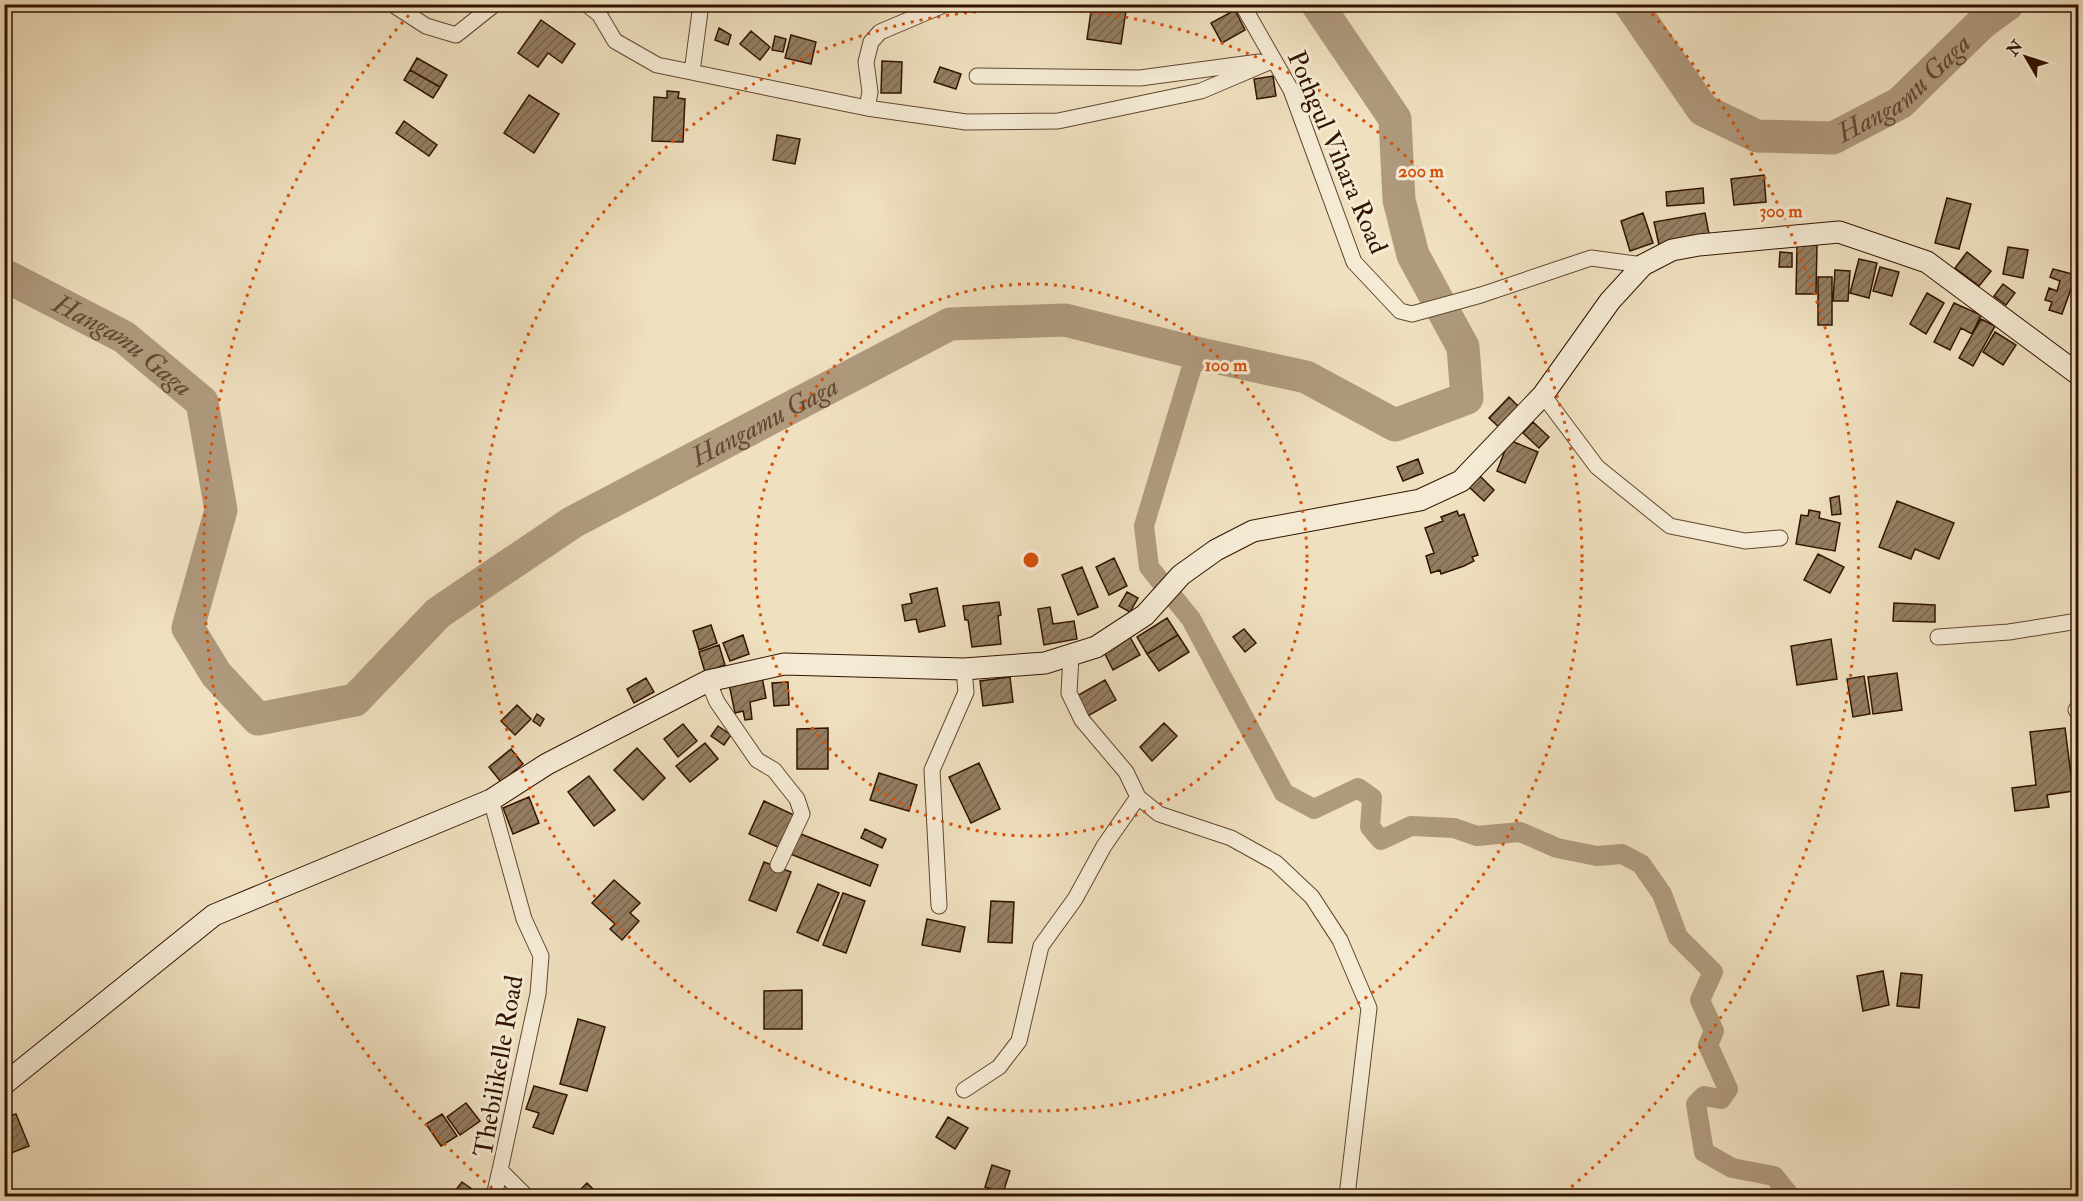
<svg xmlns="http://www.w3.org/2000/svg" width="2083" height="1201" font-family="'IM FELL Double Pica',serif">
<defs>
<pattern id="building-hatch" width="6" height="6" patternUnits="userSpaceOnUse" patternTransform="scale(1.5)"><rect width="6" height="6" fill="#947e63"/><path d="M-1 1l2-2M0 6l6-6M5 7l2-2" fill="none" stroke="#79664f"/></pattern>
</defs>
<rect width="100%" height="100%" fill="#efe0bf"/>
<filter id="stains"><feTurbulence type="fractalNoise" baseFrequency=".00333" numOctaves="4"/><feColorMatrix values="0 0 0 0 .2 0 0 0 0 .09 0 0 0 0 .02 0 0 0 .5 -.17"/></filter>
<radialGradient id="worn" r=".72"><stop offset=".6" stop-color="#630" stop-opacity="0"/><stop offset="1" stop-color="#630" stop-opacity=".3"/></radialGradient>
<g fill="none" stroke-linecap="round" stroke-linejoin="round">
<path stroke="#af9a7e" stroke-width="20" d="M1196 353 1144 526 1149 567 1191 619 1284 793 1314 809 1358 788 1372 798 1370 827 1381 840 1411 826 1454 828 1477 836 1520 832 1557 848 1597 856 1622 854 1641 864 1662 894 1678 937 1713 972 1700 1000 1714 1031 1708 1045 1728 1089 1721 1099 1704 1096 1696 1104 1704 1152 1732 1168 1774 1176 1790 1196"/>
<g stroke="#af9a7e" stroke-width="33">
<path id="s1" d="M1630 4 1703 110 1757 136 1833 138 1900 103 1982 23 2008 4"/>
<path id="s2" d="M4 277H8L124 337 202 402 221 510 188 628 216 674 258 719 355 700 438 613 573 522 950 324 1065 320 1196 353 1306 377 1395 425 1467 398 1463 347 1413 255 1399 200 1395 119 1317 4"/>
</g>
</g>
<path fill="url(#building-hatch)" stroke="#321300" stroke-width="1.5" d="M1092 4H1127L1121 44 1087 39Z
M2071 4H2078V18L2067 9Z
M1235 10 1245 30 1222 43 1211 23Z
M541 20 575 44 562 63 548 53 538 67 518 53Z
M719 28 731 35 728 45 715 40Z
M751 31 770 47 760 60 740 44Z
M791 35 816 42 811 64 785 58Z
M775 36 786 39 783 52 772 50Z
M417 58 447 75 440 87 410 70Z
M882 61 902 62 901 93H881Z
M940 67 961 74 956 89 934 82Z
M410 70 440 87 433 98 404 80Z
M1273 76 1276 96 1257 99 1254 79Z
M667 91 679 92 678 98 685 99 683 142 652 141 654 97 667 98Z
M529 95 559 114 534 153 504 133Z
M404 121 437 145 429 156 396 133Z
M777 135 800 139 795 164 773 160Z
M1764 175 1766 202 1734 205 1731 179Z
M1703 188 1704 203 1667 206 1666 192Z
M1947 198 1971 204 1959 249 1935 243Z
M1643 213 1653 243 1630 251 1621 221Z
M1705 213 1709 234 1659 245 1654 222Z
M1797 245H1817L1816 294H1796Z
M2008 247 2028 250 2023 278 2003 274Z
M1780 252 1792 253V267H1779Z
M1967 252 1991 271 1979 286 1955 268Z
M1859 259 1877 263 1869 298 1850 293Z
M1880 267 1899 272 1892 296 1873 291Z
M2053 269 2076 275 2062 314 2049 310 2052 302 2045 300 2049 288 2057 291 2060 281 2050 277Z
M1835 270 1850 271 1848 301H1833Z
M1818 277H1832V325H1818Z
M2003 284 2015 293 2006 305 1994 296Z
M1927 293 1944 303 1926 334 1910 324Z
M1954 303 1981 315 1972 334 1961 328 1950 350 1934 342Z
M1981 319 1995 326 1973 366 1959 358Z
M1995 332 2016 345 2003 365 1983 352Z
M1509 397 1520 408 1501 429 1489 418Z
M1533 422 1549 437 1539 448 1523 433Z
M1509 440 1538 452 1525 483 1497 471Z
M1418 459 1423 473 1403 481 1397 467Z
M1480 476 1494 490 1484 501 1469 487Z
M1839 496 1841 514 1832 515 1830 498Z
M1897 501 1954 523 1939 559 1915 549 1911 559 1879 547Z
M1809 510 1820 512 1819 518 1840 523 1835 551 1796 544 1801 515 1808 516Z
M1457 511 1459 516 1464 514 1478 555 1472 557 1474 561 1464 566 1441 574 1440 570 1431 573 1426 556 1434 553 1425 528 1443 521 1441 517Z
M1818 554 1844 567 1830 593 1804 580Z
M1114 558 1127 586 1109 595 1096 567Z
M1082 567 1098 607 1078 615 1062 575Z
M937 588 945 626 919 632 916 619 905 621 902 605 912 603 910 594Z
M1127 592 1138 598 1130 612 1119 606Z
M999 602 1001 615 998 616 1001 644 972 647 968 620H965L963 606Z
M1894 603 1935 605V622L1893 621Z
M1050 607 1053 624 1074 621 1077 639 1044 645 1038 609Z
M1167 618 1178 635 1147 654 1137 637Z
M711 625 717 643 699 650 693 631Z
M1244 629 1256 643 1245 652 1233 637Z
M743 635 749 654 730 661 723 643Z
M1178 635 1189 652 1159 671 1147 654Z
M1130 637 1140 655 1113 670 1104 652Z
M1831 639 1837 679 1797 685 1791 646Z
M719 645 725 665 705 672 699 652Z
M1897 673 1902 710 1873 714 1868 677Z
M1864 676 1870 714 1853 717 1847 679Z
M762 677 766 698 750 702 752 719 745 720 743 711 735 713 729 684Z
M1010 677 1013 702 983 706 980 681Z
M646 678 654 692 634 703 627 689Z
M1105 680 1116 700 1086 717 1075 697Z
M788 682 789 705 774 706 772 683Z
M517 705 531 719 515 735 501 721Z
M537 714 544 719 540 726 533 721Z
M1164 723 1177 736 1152 761 1140 747Z
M683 724 697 741 678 757 664 739Z
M718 726 731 735 724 745 711 736Z
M828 728V769H797V729Z
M2065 728 2073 791 2047 795 2049 807 2015 811 2012 788 2036 785 2030 732Z
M705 743 718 759 690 782 676 766Z
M637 748 665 778 643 800 614 770Z
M511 749 523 764 501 782 489 767Z
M979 763 1000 809 971 823 949 777Z
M879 773 917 785 909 811 870 800Z
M589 776 615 810 594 826 568 792Z
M529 797 539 823 513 834 503 808Z
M764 801 794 815 780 848 749 834Z
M865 829 886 839 882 848 861 838Z
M796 832 878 865 870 886 788 853Z
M764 862 791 872 776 911 749 900Z
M614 880 640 903 630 913 639 921 622 940 610 929 615 924 592 903Z
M818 884 839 893 818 941 797 932Z
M843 893 865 901 846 953 823 945Z
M991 901 1014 902 1012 943 988 942Z
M927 919 965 927 960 952 922 945Z
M1883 971 1889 1005 1863 1011 1857 976Z
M1901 973 1922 975 1919 1008 1897 1006Z
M802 990V1029H764V991Z
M578 1019 605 1027 587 1091 560 1084Z
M534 1086 567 1095 553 1134 533 1127 539 1113 526 1109Z
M466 1103 480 1121 460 1135 447 1117Z
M16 1114 29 1146 6 1155 4 1118Z
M442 1114 457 1136 441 1146 426 1124Z
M948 1117 968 1128 955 1149 936 1137Z
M992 1165 1010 1171 1003 1193 985 1187Z
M462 1182 479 1194 477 1196H451Z
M587 1183 600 1196H578L576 1194Z"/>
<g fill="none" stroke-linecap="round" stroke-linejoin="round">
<defs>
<path id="street" d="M392 4 426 26 456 35 495 4
M586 4 599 14 615 41 657 65 867 108 966 122 1058 121 1201 91 1274 60
M1242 4 1291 90 1354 262 1400 311 1412 314 1481 295 1591 258 1643 265
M692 72 701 4
M977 76 1140 78 1259 62
M867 108 870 92 866 62 871 42 880 32 946 4
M1543 395 1597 467 1670 526 1745 541 1780 538
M1938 637 2009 632 2078 621
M1071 655 1069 693 1082 720 1126 772 1138 797 1159 814 1231 838 1276 863 1312 897 1340 940 1369 1008 1347 1196
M708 681 717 702 757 760 774 770 797 799 802 814 778 865
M2076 710 2078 707
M491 800 524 919 541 956 538 994 500 1170 526 1196
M939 906 932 770 966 692 964 669
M964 1090 999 1067 1019 1041 1041 946 1075 899 1104 846 1138 797
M494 1196 500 1170"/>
<path id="secondary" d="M4 1084 214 915 491 800 547 764 708 681 784 664 964 669 1045 663 1096 647 1145 615 1181 575 1216 550 1253 531 1420 500 1461 481 1543 395 1610 301 1643 265 1672 250 1699 245 1839 232 1927 262 2078 374"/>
</defs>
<use href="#street" stroke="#614630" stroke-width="17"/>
<use href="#secondary" stroke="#321300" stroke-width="23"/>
<use href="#street" stroke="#f5ebd5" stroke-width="15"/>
<use href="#secondary" stroke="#f5ebd5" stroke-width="21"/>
</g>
<g fill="none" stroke="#d6520b" stroke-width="3" stroke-dasharray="3 6">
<circle cx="1031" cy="560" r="276"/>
<circle cx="1031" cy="560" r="551"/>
<path d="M499 1194A827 827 0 0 1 416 7M1646 7A827 827 0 0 1 1563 1194"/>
</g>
<g text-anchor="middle" stroke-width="6" stroke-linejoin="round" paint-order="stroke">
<g font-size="26" fill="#321300" stroke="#f5ebd5">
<text transform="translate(1338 152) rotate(67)" y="9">Pothgul Vihara Road</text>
<text transform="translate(498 1066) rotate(-80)" y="9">Thebilikelle Road</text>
</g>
<g font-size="27" font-style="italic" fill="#644932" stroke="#f5ebd5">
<text dy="9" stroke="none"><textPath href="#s1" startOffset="352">Hangamu Gaga</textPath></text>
<text dy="9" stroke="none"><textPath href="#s2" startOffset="138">Hangamu Gaga</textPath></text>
<text dy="9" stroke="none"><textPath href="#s2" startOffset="1182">Hangamu Gaga</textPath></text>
</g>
</g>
<circle cx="1031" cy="560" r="9" fill="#d6520b" stroke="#f5ebd5" stroke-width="3"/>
<g font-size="18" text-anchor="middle" font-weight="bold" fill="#d6520b" stroke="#f5ebd5" stroke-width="6" stroke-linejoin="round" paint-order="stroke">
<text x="1421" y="177">200 m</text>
<text x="1781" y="217">300 m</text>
<text x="1226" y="371">100 m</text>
</g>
<rect width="2083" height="1201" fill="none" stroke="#efe0bf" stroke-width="24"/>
<rect x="6" y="6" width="2071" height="1189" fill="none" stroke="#321300" stroke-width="3"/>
<rect x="12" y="12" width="2059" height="1177" fill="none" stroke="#321300" stroke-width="1.5"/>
<g transform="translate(2026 57) rotate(309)" stroke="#f5ebd5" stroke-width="4.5" paint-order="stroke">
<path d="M0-4.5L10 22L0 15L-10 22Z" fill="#321300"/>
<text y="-9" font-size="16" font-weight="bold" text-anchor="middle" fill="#321300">N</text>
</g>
<rect width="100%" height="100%" filter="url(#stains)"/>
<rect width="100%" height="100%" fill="url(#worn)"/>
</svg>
